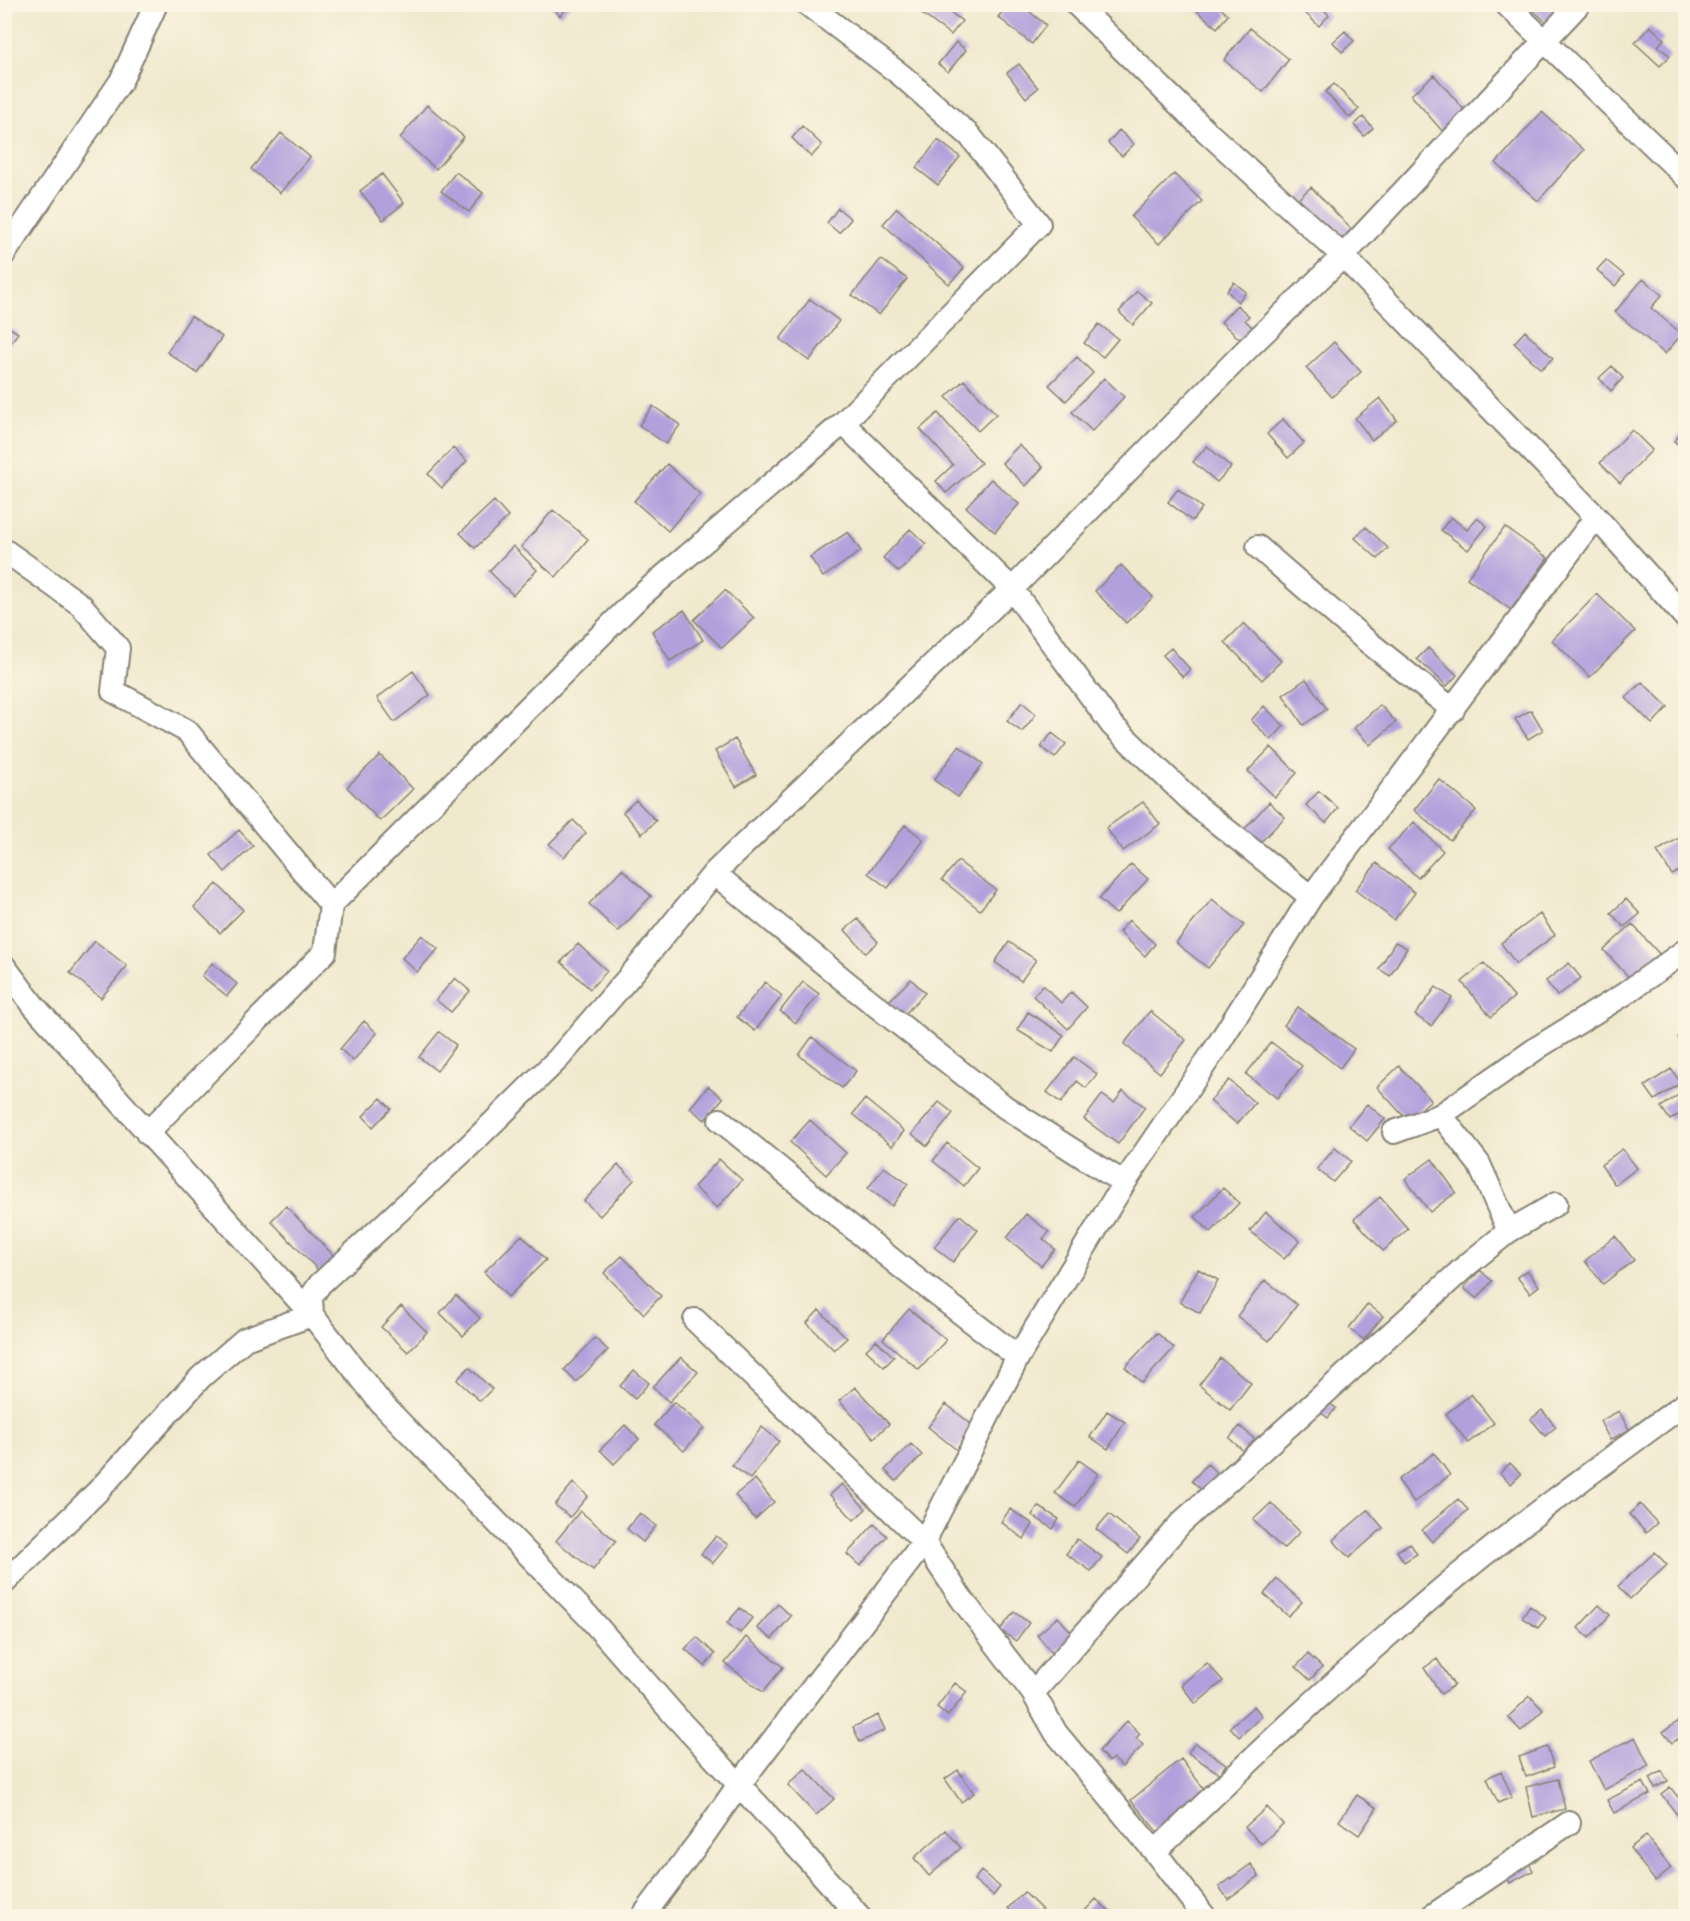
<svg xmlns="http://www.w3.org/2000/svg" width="1690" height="1921" font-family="'Gochi Hand',sans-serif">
<rect width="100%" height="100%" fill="#fcf5e5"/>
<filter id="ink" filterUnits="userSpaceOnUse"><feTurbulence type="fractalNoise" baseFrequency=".0167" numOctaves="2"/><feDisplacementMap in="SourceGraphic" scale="12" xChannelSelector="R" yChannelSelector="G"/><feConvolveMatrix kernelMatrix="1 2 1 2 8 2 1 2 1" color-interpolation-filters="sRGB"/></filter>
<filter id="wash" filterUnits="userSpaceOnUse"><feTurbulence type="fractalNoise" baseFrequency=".008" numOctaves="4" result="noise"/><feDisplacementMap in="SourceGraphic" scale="24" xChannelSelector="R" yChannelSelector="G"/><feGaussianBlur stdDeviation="1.35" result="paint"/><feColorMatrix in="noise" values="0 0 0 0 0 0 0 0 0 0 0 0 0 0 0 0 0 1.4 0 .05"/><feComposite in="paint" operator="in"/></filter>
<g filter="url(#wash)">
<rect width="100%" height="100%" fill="#f1e9ce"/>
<g id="blocks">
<path fill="#b0a0dc" d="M549 4H571L560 16Z
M923 4H939L962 21 951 35 918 11Z
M1009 4H1020L1046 25 1032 44 998 17Z
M1203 4H1216L1228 15 1217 28 1197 11Z
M1305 4H1318L1329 15 1319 26 1301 9Z
M1526 4H1563L1547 23Z
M1650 26 1664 39 1658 46 1670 56 1660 66 1635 43Z
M1250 28 1289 59 1263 92 1224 60Z
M1345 31 1354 41 1342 52 1333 42Z
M956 42 966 50 948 72 938 64Z
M1686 55V68L1679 62Z
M1019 64 1038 88 1026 98 1007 73Z
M1434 75 1466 112 1443 132 1411 95Z
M1334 84 1359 109 1350 118 1325 92Z
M427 105 464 137 436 169 400 138Z
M1542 112 1584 150 1538 201 1496 163Z
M1363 117 1373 128 1364 136 1354 125Z
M802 126 822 145 811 157 792 138Z
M1119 130 1134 144 1122 156 1108 143Z
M281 133 310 157 280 193 251 169Z
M938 140 960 157 938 185 916 168Z
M456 172 483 193 469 212 441 191Z
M382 174 404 203 383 220 360 191Z
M1174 174 1202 201 1159 244 1131 217Z
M1311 187 1353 231 1338 246 1296 201Z
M838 208 851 219 839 233 827 223Z
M897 208 964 268 949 284 883 224Z
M881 259 907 279 879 315 852 295Z
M1606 260 1624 275 1615 286 1597 270Z
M1643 279 1662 295 1651 308 1682 334 1665 354 1615 312Z
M1234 282 1246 292 1238 302 1227 291Z
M1137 291 1152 303 1133 325 1119 312Z
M810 299 839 321 809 361 780 339Z
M1237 305 1249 316 1245 320 1258 333 1246 345 1221 322Z
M191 316 222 337 197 373 167 352Z
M4 324 18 333 4 352Z
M1099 324 1118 339 1103 357 1084 343Z
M1525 331 1553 358 1541 369 1514 343Z
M1334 342 1361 372 1332 397 1306 368Z
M1077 357 1093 373 1066 401 1049 385Z
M1612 366 1623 378 1611 391 1599 378Z
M1104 378 1124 397 1092 431 1072 412Z
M964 380 996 414 978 431 946 397Z
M1380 398 1397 420 1372 440 1355 418Z
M653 406 680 425 666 444 639 425Z
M938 413 981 463 946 493 936 481 953 465 920 429Z
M1283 419 1304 443 1288 458 1267 434Z
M1632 430 1652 450 1620 483 1600 463Z
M1681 432 1686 436V450L1674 441Z
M1019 445 1043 467 1026 486 1002 463Z
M1207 446 1231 467 1217 482 1193 462Z
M453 448 467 461 442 488 428 474Z
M667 464 700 494 668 531 634 501Z
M991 479 1019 504 995 532 966 507Z
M1178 489 1202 508 1192 521 1168 502Z
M494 501 508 517 475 548 460 533Z
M553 510 588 539 556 577 521 547Z
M1451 517 1467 530 1477 518 1487 526 1468 550 1441 530Z
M1366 527 1388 548 1378 559 1355 538Z
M1505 527 1548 558 1511 610 1467 578Z
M910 529 926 544 899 572 883 558Z
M848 532 861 551 823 577 810 557Z
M513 546 537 570 513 595 489 571Z
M1121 565 1153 597 1126 623 1095 591Z
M725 590 754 618 722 648 694 620Z
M1597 594 1635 631 1590 677 1552 640Z
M684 610 703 640 670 661 652 631Z
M1244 623 1281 661 1262 680 1225 642Z
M1171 648 1190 669 1183 677 1163 655Z
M1428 648 1457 675 1447 686 1417 659Z
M413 671 430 695 394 722 377 698Z
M1306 679 1327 709 1303 725 1283 695Z
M1642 682 1668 707 1652 724 1626 698Z
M1022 702 1036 714 1022 732 1007 721Z
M1380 705 1396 722 1370 745 1354 728Z
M1264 706 1284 726 1271 740 1251 720Z
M1531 710 1543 730 1528 739 1515 719Z
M1052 733 1066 744 1055 758 1041 747Z
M735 739 756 775 736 787 715 751Z
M959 746 983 764 958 797 934 780Z
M1271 747 1297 773 1275 797 1248 771Z
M380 755 413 789 380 821 347 787Z
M1439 779 1476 810 1450 840 1414 810Z
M1319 791 1338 808 1326 823 1306 805Z
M636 800 656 821 642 834 623 812Z
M1143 802 1160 824 1123 851 1106 828Z
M1269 802 1285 817 1256 847 1241 833Z
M573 820 586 833 564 857 549 844Z
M1414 822 1443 851 1418 878 1388 849Z
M905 825 924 840 888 888 868 873Z
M239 830 253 846 225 872 211 855Z
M1686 834V867L1672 875 1657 851Z
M958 861 996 890 980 910 942 880Z
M1377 863 1415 893 1394 920 1355 890Z
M1131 864 1148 879 1116 914 1099 899Z
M622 869 651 896 618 932 589 904Z
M217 884 243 910 220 933 194 907Z
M1212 899 1244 925 1208 968 1176 943Z
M1626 899 1640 914 1624 927 1611 913Z
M1540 914 1555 935 1516 964 1501 943Z
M858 919 878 942 866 953 845 930Z
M1129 920 1155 944 1145 956 1119 932Z
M1632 924 1663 958 1635 984 1604 950Z
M422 935 438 949 417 972 402 958Z
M95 941 127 966 101 998 70 973Z
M1009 942 1036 960 1021 981 995 962Z
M1395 942 1407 948 1390 976 1379 969Z
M578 944 607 971 590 989 561 962Z
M212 963 237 984 227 996 202 976Z
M1484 963 1514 997 1491 1017 1462 982Z
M1569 963 1581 978 1557 996 1546 981Z
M455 978 470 991 451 1012 436 1000Z
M911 979 925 993 902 1017 888 1002Z
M765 982 782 996 755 1031 737 1017Z
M803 982 819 994 796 1023 780 1011Z
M1043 985 1061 1003 1071 992 1087 1007 1068 1029 1033 996Z
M1436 987 1452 998 1431 1026 1415 1015Z
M1298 1007 1354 1049 1340 1068 1284 1025Z
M1150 1011 1186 1040 1160 1073 1124 1044Z
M1028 1012 1064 1035 1053 1052 1017 1030Z
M364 1021 377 1033 353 1061 340 1049Z
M439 1032 456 1045 437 1071 419 1057Z
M1686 1034V1055H1685L1678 1037Z
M812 1037 856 1071 842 1088 799 1055Z
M1271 1042 1302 1066 1277 1098 1246 1074Z
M1074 1057 1097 1074 1086 1088 1077 1081 1061 1103 1047 1092Z
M1399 1066 1431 1100 1408 1121 1377 1087Z
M1671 1069 1681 1083 1655 1100 1645 1086Z
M1229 1080 1255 1103 1237 1124 1210 1101Z
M708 1086 723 1098 705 1120 690 1108Z
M1123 1091 1145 1107 1118 1144 1084 1119 1102 1095 1114 1103Z
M1684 1091 1686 1110 1670 1120 1661 1107Z
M381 1098 391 1109 373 1127 363 1116Z
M865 1099 904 1131 892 1146 853 1114Z
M939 1102 953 1113 927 1146 912 1134Z
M1367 1104 1385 1119 1367 1141 1349 1126Z
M810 1120 846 1153 826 1175 790 1142Z
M947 1143 978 1168 964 1186 933 1161Z
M1335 1148 1351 1161 1333 1182 1317 1169Z
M1622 1149 1637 1168 1615 1185 1601 1165Z
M719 1159 742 1180 717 1208 694 1187Z
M1432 1159 1456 1192 1430 1212 1405 1179Z
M618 1165 634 1180 600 1216 584 1201Z
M884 1167 908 1184 892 1206 868 1188Z
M1223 1188 1239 1203 1211 1232 1195 1217Z
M1380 1197 1408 1229 1383 1251 1354 1219Z
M286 1206 336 1258 321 1273 271 1221Z
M1266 1212 1300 1241 1284 1259 1250 1231Z
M1026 1214 1049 1232 1043 1239 1055 1249 1041 1266 1007 1238Z
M960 1215 978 1230 953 1262 934 1247Z
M522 1235 546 1260 508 1297 484 1272Z
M1615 1236 1634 1260 1603 1284 1585 1261Z
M622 1256 661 1296 644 1314 604 1273Z
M1198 1269 1218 1280 1200 1313 1180 1302Z
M1480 1270 1492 1281 1477 1299 1464 1288Z
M1527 1270 1539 1286 1530 1293 1517 1277Z
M1265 1280 1297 1305 1269 1341 1237 1316Z
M456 1295 480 1318 463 1336 440 1313Z
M1368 1304 1383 1316 1364 1340 1349 1328Z
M401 1306 427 1332 408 1352 381 1327Z
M909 1309 946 1340 919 1370 883 1339Z
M819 1310 847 1338 834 1350 807 1323Z
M1157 1333 1174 1348 1142 1383 1125 1367Z
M595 1338 608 1350 576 1382 564 1370Z
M876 1340 894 1357 884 1367 866 1350Z
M681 1357 698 1372 669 1402 653 1387Z
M1220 1358 1251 1383 1230 1410 1199 1385Z
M469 1367 492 1389 480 1401 457 1380Z
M634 1370 649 1383 635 1399 620 1386Z
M855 1387 889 1424 874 1438 839 1401Z
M1471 1394 1494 1423 1468 1443 1446 1414Z
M1326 1401 1336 1408 1328 1418 1319 1411Z
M674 1402 704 1428 684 1451 654 1425Z
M946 1404 975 1427 957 1450 928 1427Z
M1542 1410 1556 1427 1545 1436 1531 1419Z
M1107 1411 1125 1422 1108 1449 1090 1437Z
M1619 1411 1629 1430 1610 1440 1600 1421Z
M625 1425 639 1439 614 1464 600 1450Z
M1240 1426 1261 1445 1250 1457 1229 1438Z
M762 1427 779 1441 750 1479 732 1465Z
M911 1444 922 1455 896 1481 885 1470Z
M1434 1453 1450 1475 1414 1502 1398 1480Z
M1079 1460 1098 1474 1075 1507 1055 1493Z
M1510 1463 1521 1474 1511 1484 1500 1473Z
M1207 1464 1221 1476 1206 1494 1192 1481Z
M755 1479 774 1502 755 1519 735 1495Z
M573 1483 588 1496 570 1517 555 1505Z
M842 1484 866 1509 854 1520 830 1495Z
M1458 1499 1468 1510 1432 1542 1422 1530Z
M1271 1503 1300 1532 1283 1549 1253 1520Z
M1640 1504 1657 1523 1646 1533 1629 1514Z
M1038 1506 1059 1519 1053 1529 1032 1515Z
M1010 1509 1033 1524 1024 1539 1001 1522Z
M1368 1510 1383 1528 1349 1558 1333 1540Z
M580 1511 616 1541 593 1570 556 1541Z
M640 1513 656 1526 643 1542 627 1529Z
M1109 1514 1140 1539 1128 1554 1096 1529Z
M874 1524 887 1536 860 1566 847 1554Z
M716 1536 728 1545 713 1563 701 1554Z
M1077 1539 1102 1557 1091 1571 1066 1554Z
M1410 1543 1417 1554 1404 1562 1397 1551Z
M1655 1552 1667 1565 1630 1599 1618 1586Z
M1277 1579 1302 1602 1288 1616 1264 1594Z
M778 1604 791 1616 772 1639 757 1628Z
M1599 1605 1610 1615 1589 1638 1578 1628Z
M1530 1606 1546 1618 1538 1628 1522 1618Z
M740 1608 752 1618 740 1633 727 1623Z
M1014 1612 1029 1623 1016 1641 1000 1630Z
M1058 1617 1075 1636 1053 1654 1037 1635Z
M697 1637 715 1654 705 1666 685 1649Z
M746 1637 783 1667 763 1692 725 1663Z
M1308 1654 1322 1667 1310 1680 1296 1667Z
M1437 1659 1454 1685 1441 1694 1424 1668Z
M1207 1663 1223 1681 1196 1704 1181 1685Z
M955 1683 967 1692 948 1716 937 1707Z
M1530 1696 1543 1710 1521 1731 1508 1717Z
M1254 1706 1262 1716 1239 1737 1230 1727Z
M878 1715 885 1730 860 1742 853 1727Z
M1686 1716V1733L1672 1743 1663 1732Z
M1127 1721 1140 1734 1136 1738 1143 1745 1122 1767 1113 1758 1109 1762 1099 1751Z
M1635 1737 1649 1766 1604 1790 1589 1761Z
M1195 1743 1226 1764 1220 1774 1188 1753Z
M1547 1747 1554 1767 1526 1777 1519 1757Z
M1181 1759 1208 1794 1159 1834 1131 1800Z
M805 1769 834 1799 816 1815 788 1785Z
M958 1770 974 1793 961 1802 945 1779Z
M1501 1771 1512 1797 1498 1803 1487 1778Z
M1662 1771 1668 1781 1655 1788 1650 1778Z
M1558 1779 1565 1809 1533 1817 1526 1787Z
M1643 1782 1650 1794 1614 1813 1607 1800Z
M1670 1787 1686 1807V1826L1661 1794Z
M1357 1795 1377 1808 1359 1835 1339 1821Z
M1267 1807 1283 1824 1261 1844 1245 1827Z
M946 1830 961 1848 929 1876 914 1858Z
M1646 1836 1671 1868 1655 1881 1630 1848Z
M1527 1859 1533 1871 1510 1883 1503 1871Z
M1251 1864 1259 1876 1228 1899 1219 1887Z
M981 1871 1000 1887 993 1896 974 1880Z
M1024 1892 1048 1916H1016L1008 1908Z
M1096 1899 1115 1916H1080Z"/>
</g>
</g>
<g filter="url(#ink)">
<use href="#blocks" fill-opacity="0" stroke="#868275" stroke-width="1.5"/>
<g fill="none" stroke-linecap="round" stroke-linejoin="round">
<defs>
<path id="minor" d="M1076 4 1206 131 1343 256 1596 517 1686 618
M1506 4 1686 177
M4 254 121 81 156 4
M843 423 1012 589 1112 725 1200 809 1311 897
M1258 547 1362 637 1453 710
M4 550 81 605 118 648 113 691 187 731 331 905
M714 873 851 986 1005 1107 1124 1183
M4 966 34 1006 312 1315 245 1339 201 1377 98 1491 4 1583
M1441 1115 1479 1164 1509 1231
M720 1120 901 1267 1018 1357
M1394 1132 1441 1115 1540 1046 1623 995 1686 950
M147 1133 325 952 331 905 637 599 843 423 1039 224 970 136 901 75 807 4
M695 1320 924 1542 961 1598 1033 1693 1056 1733 1155 1852 1204 1916
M1033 1693 1181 1523 1467 1265 1509 1231 1556 1204
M1155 1852C1249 1761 1343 1672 1443 1588 1521 1523 1604 1463 1686 1403
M643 1916 701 1839 738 1786 924 1542 1018 1357 1124 1183 1216 1048 1311 897 1596 517
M859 1916 808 1859 676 1717 588 1616 380 1402 312 1315 311 1297 320 1284 469 1146 558 1059 642 962 714 873 1012 589 1247 349 1343 256 1579 4
M1432 1916 1569 1823"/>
</defs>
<use href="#minor" stroke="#868275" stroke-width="26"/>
<use href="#minor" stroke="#fff" stroke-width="22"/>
</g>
</g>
<rect width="1690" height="1921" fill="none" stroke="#fcf5e5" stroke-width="24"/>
</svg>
